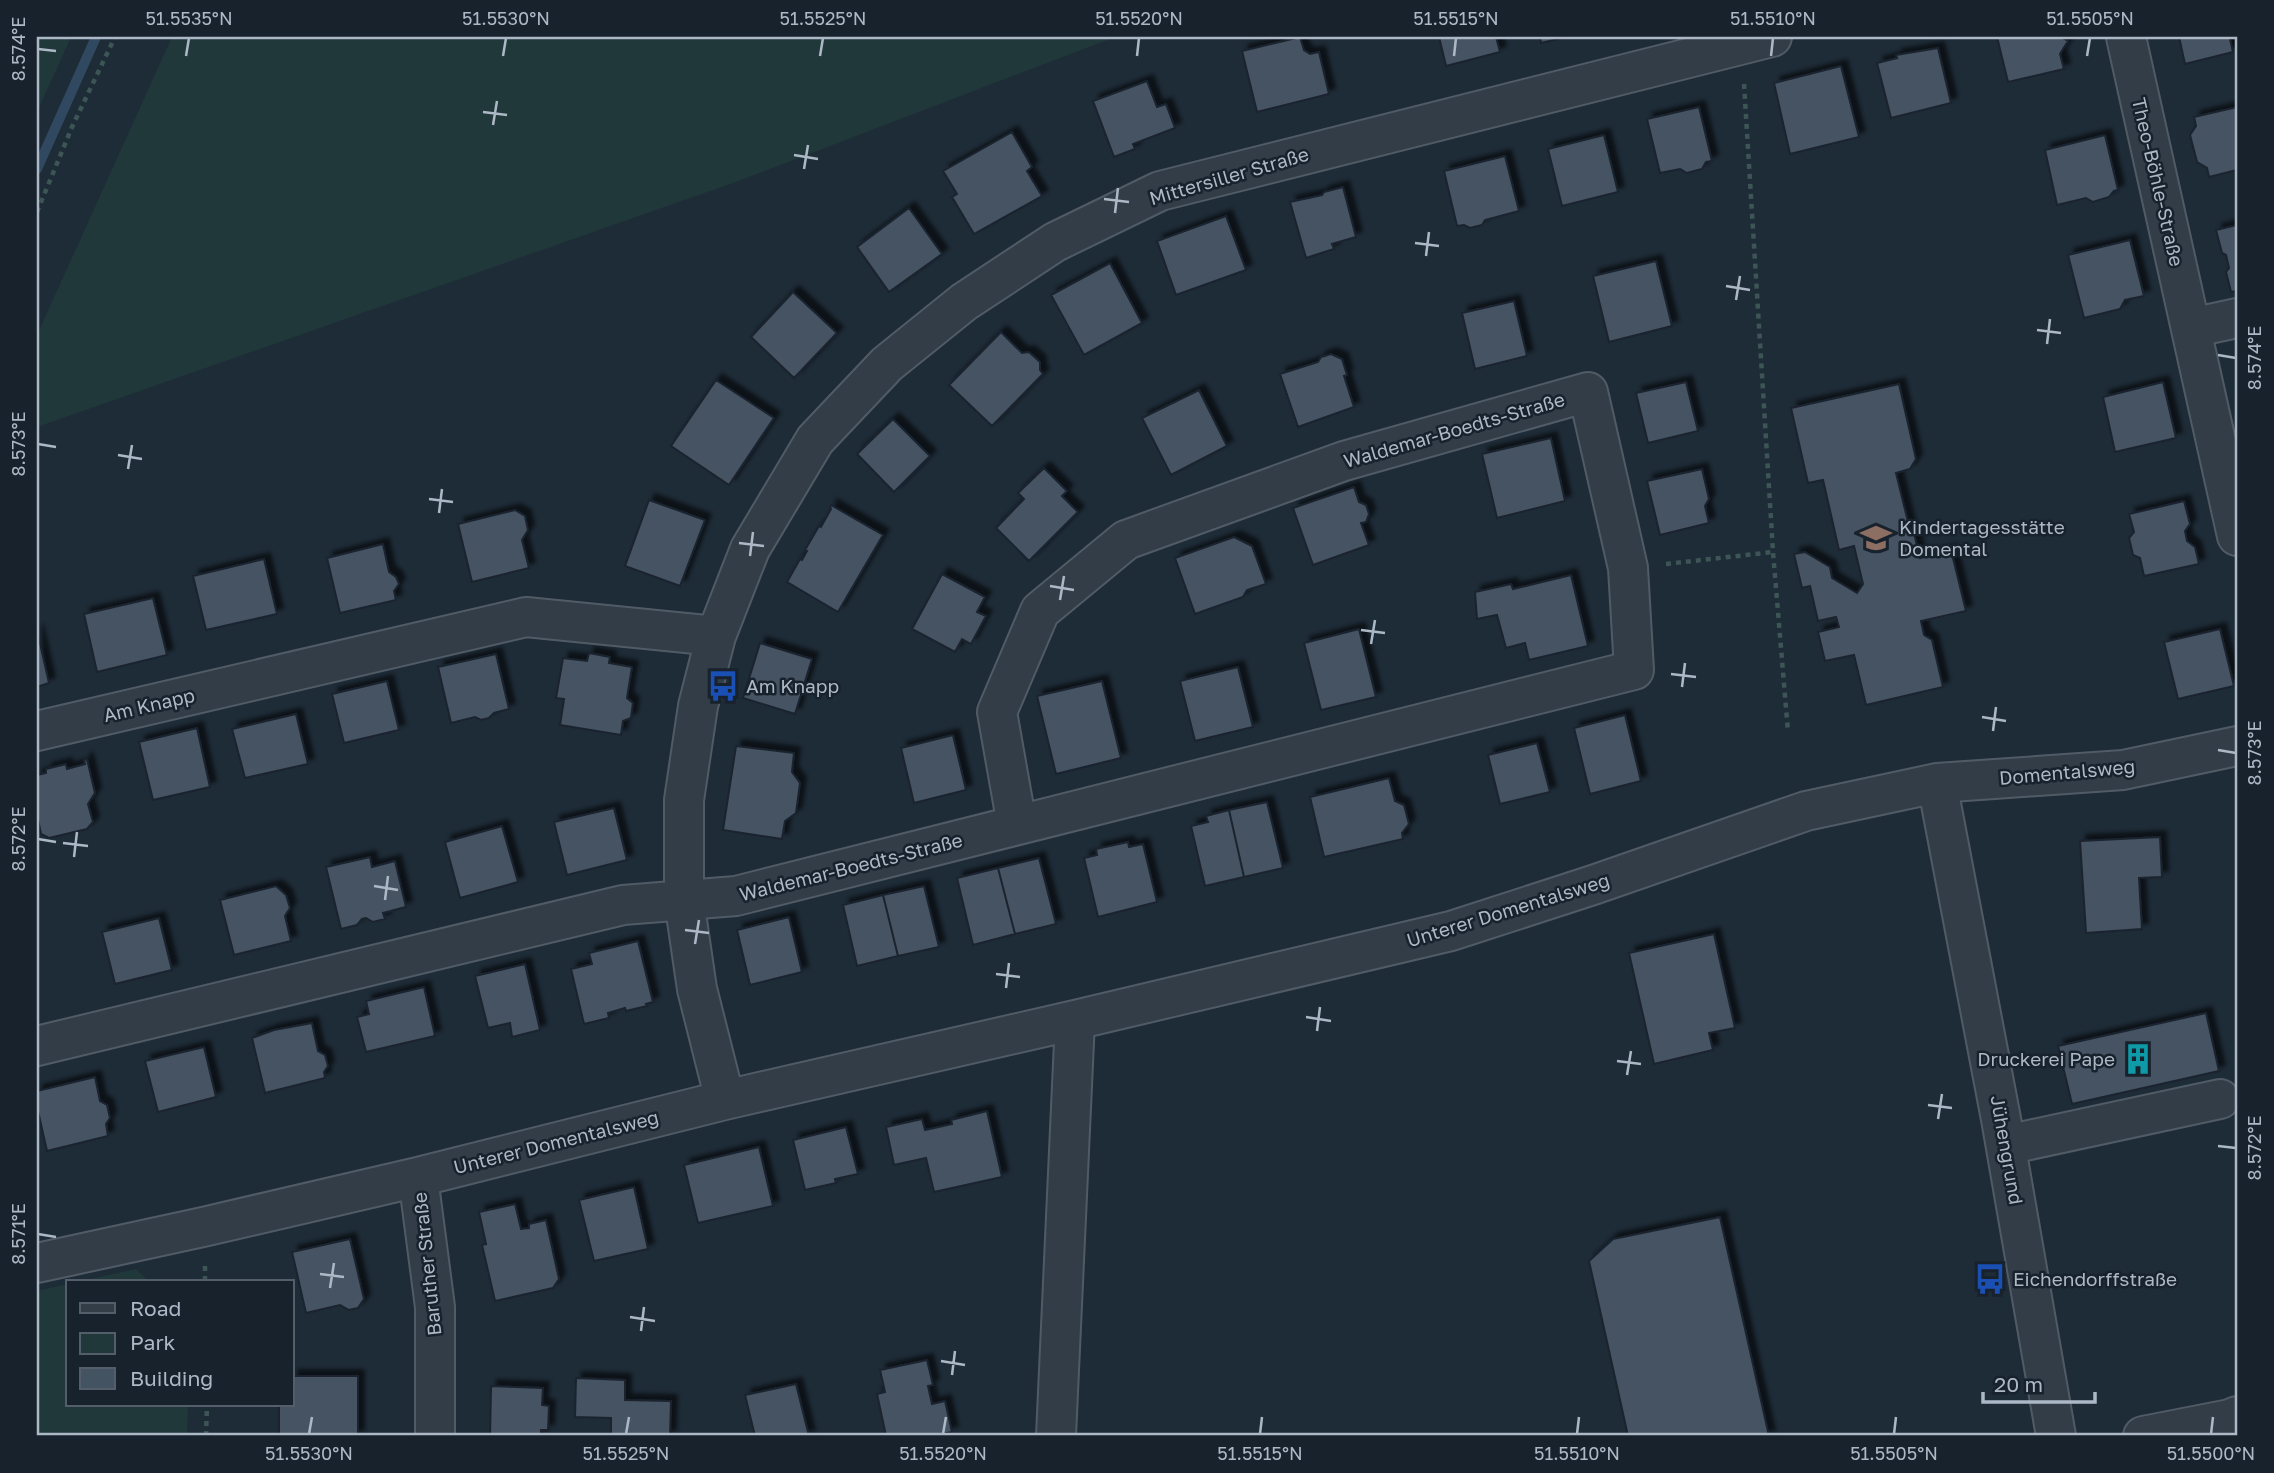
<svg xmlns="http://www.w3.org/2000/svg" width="2274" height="1473" font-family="'Golos Text',sans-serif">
<defs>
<filter id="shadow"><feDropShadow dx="6" dy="-6" stdDeviation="2" flood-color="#0009"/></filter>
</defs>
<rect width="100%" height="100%" fill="#1e2c38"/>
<path fill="#203839" d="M37 37H71L37 112Z
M172 37H1115L733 183 37 427V335Z
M136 1269 149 1282H77Z
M68 1284V1405H188L187 1436H37V1291Z"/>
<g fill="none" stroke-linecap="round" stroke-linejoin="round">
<path stroke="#304960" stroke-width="10" d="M37 169 96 37"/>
</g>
<path fill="#445362" stroke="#1a242f" stroke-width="2" filter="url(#shadow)" d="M1300 37 1304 50 1310 54 1319 52 1329 94 1257 112 1242 51Z
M1439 37H1496L1500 52 1446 66Z
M1540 37H1567L1541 43Z
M1997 37H2061L2068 41 2060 54 2064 69 2008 82Z
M2179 37H2231L2230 39 2233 52 2185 64Z
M1938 48 1951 103 1891 118 1877 63 1897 58 1896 55Z
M1841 66 1859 137 1790 154 1774 83Z
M1147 81 1157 107 1166 104 1175 128 1133 144 1135 149 1114 157 1093 101Z
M1699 107 1712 161 1706 162 1702 169 1687 173 1680 169 1660 173 1647 119Z
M2237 107V170L2209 177 2207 168 2197 162 2190 135 2196 126 2194 117Z
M1012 132 1032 167 1027 171 1042 196 974 234 952 197 957 194 943 171Z
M1604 135 1618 192 1562 206 1548 149Z
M2105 135 2118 190 2114 191 2109 197 2093 202 2086 198 2057 205 2045 150Z
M1505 156 1519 211 1485 220 1482 225 1470 228 1464 225 1457 226 1444 171Z
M1343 187 1356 237 1332 244 1334 249 1306 258 1290 202 1322 195 1324 192Z
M909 208 942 254 889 292 857 247Z
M1226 216 1246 270 1176 295 1157 241Z
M2237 225V291L2231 292 2226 272 2229 268 2226 255 2222 253 2216 230Z
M2130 240 2144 296 2125 300 2120 309 2084 318 2068 255Z
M1656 261 1672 326 1609 342 1593 276Z
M1110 263 1142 323 1084 355 1051 295Z
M793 292 837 333 794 378 751 337Z
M1514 301 1527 356 1475 369 1462 313Z
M1001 332 1022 353 1029 352 1040 362V370L1043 374 992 426 949 385Z
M1331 354 1342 359 1347 375 1344 376 1354 407 1298 427 1280 374 1318 362 1321 357Z
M716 380 774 418 729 485 671 446Z
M1686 382 1698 431 1648 443 1636 393Z
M2163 382 2176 438 2115 452 2103 397Z
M1899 384 1916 459 1910 469 1896 473 1910 530 1913 529 1920 558 1951 550 1966 611 1921 621 1924 635 1932 640 1943 687 1866 705 1854 655 1825 661 1818 632 1839 627 1836 617 1818 621 1810 586 1802 588 1794 554 1805 552 1830 567 1832 578 1857 593 1863 584 1854 546 1839 550 1823 480 1808 483 1791 408Z
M1199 390 1227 446 1171 475 1142 418Z
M893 419 930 456 894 492 857 454Z
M1551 438 1565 501 1497 518 1482 454Z
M1044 468 1067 491 1062 496 1078 512 1029 561 996 528 1024 499 1018 493Z
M1702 469 1709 499 1705 506 1709 523 1660 535 1647 481Z
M1354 487 1359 502 1366 505 1369 514 1366 522 1361 523 1369 545 1313 565 1293 508Z
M649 500 705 520 680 586 625 566Z
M2184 501 2190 524 2185 531 2187 541 2195 547 2199 564 2144 576 2140 558 2133 555 2129 538 2134 532 2129 514Z
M831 505 883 535 838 612 787 582 800 559 802 560 807 551 805 550 819 526 821 527 831 509 830 507Z
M515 510 525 516 528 530 522 540 529 568 472 582 458 524Z
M1234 537 1252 546 1266 584 1247 590 1243 597 1195 614 1175 558Z
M383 544 389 572 396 577 399 584 394 591 396 600 340 613 327 558Z
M264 559 277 614 206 630 193 576Z
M942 574 985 597 977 612 986 616 971 644 962 639 955 652 912 629Z
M1571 575 1588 646 1529 660 1525 643 1506 648 1497 615 1477 619 1475 592 1511 584 1513 589Z
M153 598 167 655 97 672 84 614Z
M1359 629 1376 697 1321 710 1304 643Z
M2220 629 2234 686 2178 699 2164 642Z
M37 630 49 683 37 687Z
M760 643 812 659 795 714 743 698Z
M589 653 610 657 609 663 632 667 627 698 633 703 631 718 623 721 621 735 560 725 564 699 556 698 563 658 587 661Z
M496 654 509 709 494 713 489 718 481 720 475 717 451 723 438 667Z
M1238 667 1253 727 1195 741 1180 681Z
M387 681 399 730 344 743 332 694Z
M1102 681 1121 758 1056 774 1037 696Z
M296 714 308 764 245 778 232 729Z
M1625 715 1641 781 1590 794 1574 728Z
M197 728 210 787 153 800 139 742Z
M953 735 966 790 914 803 901 748Z
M1537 743 1550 792 1500 804 1488 755Z
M736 746 794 753 792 772 800 783 796 813 785 821 782 839 723 830Z
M87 759 95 793 88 804 93 822 87 829 49 838 41 834 37 815V775L46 773V769L66 764 67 769 85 764 84 760Z
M1389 778 1395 801 1404 805 1409 824 1402 833 1403 839 1324 857 1310 797Z
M1267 802 1283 868 1244 877 1229 810Z
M614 808 627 860 567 875 554 822Z
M1229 810 1244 877 1205 886 1191 826 1208 822 1206 816Z
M502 826 518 882 460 898 445 842Z
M2160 837 2162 877 2139 878 2142 929 2086 933 2080 841Z
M1128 842 1129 847 1143 844 1157 902 1098 917 1084 858 1097 855 1096 849Z
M370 857 372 867 395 861 406 907 383 913 385 919 373 922 366 918 362 919 357 925 341 929 326 867Z
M1039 858 1056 924 1015 934 998 868Z
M998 868 1015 934 973 945 957 878Z
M276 886 286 895 290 908 285 916 291 941 234 955 220 900Z
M924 886 939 947 898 956 883 895Z
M883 895 898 956 857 966 843 905Z
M789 917 802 972 750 985 737 930Z
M159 918 172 970 115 984 102 932Z
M1714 934 1735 1028 1709 1033 1713 1050 1654 1064 1629 953Z
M638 941 653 1002 646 1004 647 1006 626 1011 625 1008 608 1013 609 1018 584 1024 571 969 592 964 589 953Z
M525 964 540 1030 512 1037 510 1023 488 1028 475 976Z
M424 987 435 1036 366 1052 357 1017 369 1014 366 1001Z
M2206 1013 2219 1071 2072 1104 2058 1046Z
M312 1023 318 1051 325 1055 328 1066 324 1072 325 1078 265 1093 252 1038 274 1030Z
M204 1047 216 1097 158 1112 145 1061Z
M95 1077 100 1101 107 1105 110 1118 106 1124 108 1136 47 1151 37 1107V1091Z
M987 1111 1002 1177 934 1192 926 1158 894 1165 886 1127 922 1119 925 1130 952 1124 951 1120Z
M846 1127 858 1174 835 1179 836 1183 805 1190 793 1140Z
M759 1147 773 1206 698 1223 684 1165Z
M634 1187 648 1249 594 1261 579 1200Z
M515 1204 521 1229 529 1228V1224L546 1220 559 1279 553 1288 495 1301 482 1245 486 1244 479 1212Z
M1720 1217 1769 1436H1628L1589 1261 1613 1239Z
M350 1239 364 1299 358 1308 349 1310 340 1305 306 1313 292 1252Z
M927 1360 933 1385 928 1386 932 1404 945 1401 952 1432 932 1436H886L877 1394 885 1392 880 1370Z
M292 1376H358V1436H279V1405H292Z
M576 1378 625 1380V1400L671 1401 670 1436H611V1418L575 1417Z
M796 1384 809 1436H755L745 1395Z
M491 1386 543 1388 542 1405 549 1406 548 1430H541V1436H490Z"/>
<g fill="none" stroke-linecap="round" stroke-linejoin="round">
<defs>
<path id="minor" d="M2126 37 2237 536
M2191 328 2237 318
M37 731 526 617 716 636
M1937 783 2001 1119 2056 1436
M37 1046 623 905 736 896 1634 670 1628 568 1588 392 1344 461 1126 540 1040 611 997 712 1017 825
M725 1100 697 989 684 900V800L698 706 716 636 750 549 815 440 887 364 964 302 1055 242 1160 191 1772 37
M2006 1145 2220 1099
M418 1177 435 1307V1436
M37 1263 203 1227 418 1177 725 1100 1075 1020 1451 931 1593 885 1806 811 1937 783 2123 770 2237 746
M1056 1436 1075 1020
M2143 1436 2230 1419 2237 1416"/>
</defs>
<use href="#minor" stroke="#505b66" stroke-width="42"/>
<path stroke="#3e5556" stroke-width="4.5" stroke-dasharray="5 5" stroke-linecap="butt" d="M1744 84 1773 552 1788 732
M37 212 72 127 115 37
M1666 564 1773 552
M205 1266V1282
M206 1436 207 1405"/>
<use href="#minor" stroke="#323d48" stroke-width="38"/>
</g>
<path fill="none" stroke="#acb8c5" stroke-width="2.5" d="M38 49 56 51M186 56 189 38M503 56 506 38M820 56 823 38M1137 56 1139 38M1454 56 1456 38M1771 56 1773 38M2087 56 2090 38M483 112 507 115M493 125 497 101M794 155 818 159M804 169 808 145M1104 199 1129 202M1115 213 1118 188M1415 243 1439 246M1426 256 1429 232M1726 286 1750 290M1736 300 1740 276M2037 330 2061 333M2047 344 2050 319M2218 355 2236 358M38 444 56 447M118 455 142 459M128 469 132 445M429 499 453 502M439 513 442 489M739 543 764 546M750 556 753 532M1050 586 1074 590M1060 600 1064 576M1361 630 1385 633M1371 644 1375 620M1671 674 1696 677M1682 687 1685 663M1982 717 2006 721M1993 731 1996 707M2218 750 2236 753M38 839 56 842M63 843 88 846M74 857 77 832M374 886 398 890M385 900 388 876M685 930 709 933M695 944 699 920M996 974 1020 977M1006 988 1009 963M1306 1017 1331 1021M1317 1031 1320 1007M1617 1061 1641 1064M1627 1075 1631 1051M1928 1105 1952 1108M1938 1119 1942 1094M2218 1146 2236 1148M38 1234 56 1237M320 1274 344 1277M330 1288 334 1263M630 1317 655 1321M641 1331 644 1307M941 1361 965 1365M952 1375 955 1351M309 1434 312 1417M626 1434 629 1417M943 1434 946 1417M1260 1434 1262 1417M1577 1434 1579 1417M1894 1434 1896 1417M2211 1434 2213 1417"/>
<defs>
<symbol id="school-bare" viewBox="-9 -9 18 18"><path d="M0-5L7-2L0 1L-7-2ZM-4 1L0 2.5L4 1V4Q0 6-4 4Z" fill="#8d6e63" stroke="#18222d" stroke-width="2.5" paint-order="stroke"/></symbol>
<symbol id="bus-bare" viewBox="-9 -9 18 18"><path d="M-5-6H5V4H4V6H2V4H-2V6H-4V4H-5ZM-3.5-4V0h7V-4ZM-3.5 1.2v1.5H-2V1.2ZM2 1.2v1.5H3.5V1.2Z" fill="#1a4fb4" stroke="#18222d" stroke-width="2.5" paint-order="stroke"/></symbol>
<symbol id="building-bare" viewBox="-9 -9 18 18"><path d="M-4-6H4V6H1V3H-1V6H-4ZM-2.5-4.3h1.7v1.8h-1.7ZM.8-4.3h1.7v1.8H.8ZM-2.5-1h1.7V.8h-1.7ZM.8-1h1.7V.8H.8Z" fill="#0f9aa8" stroke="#18222d" stroke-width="2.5" paint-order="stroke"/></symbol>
</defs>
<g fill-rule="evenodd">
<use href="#school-bare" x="1854" y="516" width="44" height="44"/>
<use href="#bus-bare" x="701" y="664" width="44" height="44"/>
<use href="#building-bare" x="2116" y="1037" width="44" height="44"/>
<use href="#bus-bare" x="1968" y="1257" width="44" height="44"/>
</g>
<g text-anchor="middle" stroke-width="5" stroke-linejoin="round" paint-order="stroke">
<g font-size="19" fill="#acb8c5" stroke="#18222d">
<text transform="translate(1229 176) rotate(-16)" y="7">Mittersiller Straße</text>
<text transform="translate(2158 182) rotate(77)" y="7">Theo-Böhle-Straße</text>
<text transform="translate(1454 430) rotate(-16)" y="7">Waldemar-Boedts-Straße</text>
<text transform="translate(149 705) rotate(-13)" y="7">Am Knapp</text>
<text transform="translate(2067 772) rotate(-5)" y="7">Domentalsweg</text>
<text transform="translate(851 867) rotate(-14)" y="7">Waldemar-Boedts-Straße</text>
<text transform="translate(1508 910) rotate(-17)" y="7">Unterer Domentalsweg</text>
<text transform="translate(556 1142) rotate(-14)" y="7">Unterer Domentalsweg</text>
<text transform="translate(2007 1150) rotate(80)" y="7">Jühengrund</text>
<text transform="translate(427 1264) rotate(-96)" y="7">Baruther Straße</text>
</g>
<g font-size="19" fill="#acb8c5" stroke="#18222d" text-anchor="start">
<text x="1899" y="534">Kindertagesstätte<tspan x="1899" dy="22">Domental</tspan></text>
<text x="746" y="693">Am Knapp</text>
<text x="2115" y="1066" text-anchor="end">Druckerei Pape</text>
<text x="2013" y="1286">Eichendorffstraße</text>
</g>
</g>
<rect width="2274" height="1473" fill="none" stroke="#18222d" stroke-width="77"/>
<rect x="66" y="1280" width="228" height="126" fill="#18222d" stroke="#535e6a" stroke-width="2"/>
<rect x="80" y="1303" width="35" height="10" fill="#323d48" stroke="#535e6a" stroke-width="2"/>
<text x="130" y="1316" font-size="21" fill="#acb8c5">Road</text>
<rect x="80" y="1333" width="35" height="21" fill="#203839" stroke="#535e6a" stroke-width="2"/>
<text x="130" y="1350" font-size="21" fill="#acb8c5">Park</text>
<rect x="80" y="1368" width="35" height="21" fill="#445362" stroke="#535e6a" stroke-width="2"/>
<text x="130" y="1386" font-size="21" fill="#acb8c5">Building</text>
<path d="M1983 1392v10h112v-10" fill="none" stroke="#acb8c5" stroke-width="3.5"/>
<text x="1994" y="1392" font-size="21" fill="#acb8c5" stroke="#18222d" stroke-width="5" paint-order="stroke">20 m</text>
<rect x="38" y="38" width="2198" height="1396" fill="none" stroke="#acb8c5" stroke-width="2.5"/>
<g font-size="18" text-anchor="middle" fill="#acb8c5">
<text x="189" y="25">51.5535°N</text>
<text x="506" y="25">51.5530°N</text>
<text x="823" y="25">51.5525°N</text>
<text x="1139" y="25">51.5520°N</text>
<text x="1456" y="25">51.5515°N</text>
<text x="1773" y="25">51.5510°N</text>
<text x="2090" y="25">51.5505°N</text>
<text transform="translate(19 49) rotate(-90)" y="6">8.574°E</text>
<text transform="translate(2255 358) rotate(-90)" y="6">8.574°E</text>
<text transform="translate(19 444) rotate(-90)" y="6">8.573°E</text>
<text transform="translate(2255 753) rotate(-90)" y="6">8.573°E</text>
<text transform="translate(19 839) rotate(-90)" y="6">8.572°E</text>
<text transform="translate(2255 1148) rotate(-90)" y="6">8.572°E</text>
<text transform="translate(19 1234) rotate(-90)" y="6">8.571°E</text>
<text x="309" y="1460">51.5530°N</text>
<text x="626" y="1460">51.5525°N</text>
<text x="943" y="1460">51.5520°N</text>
<text x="1260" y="1460">51.5515°N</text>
<text x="1577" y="1460">51.5510°N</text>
<text x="1894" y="1460">51.5505°N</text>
<text x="2211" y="1460">51.5500°N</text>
</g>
</svg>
